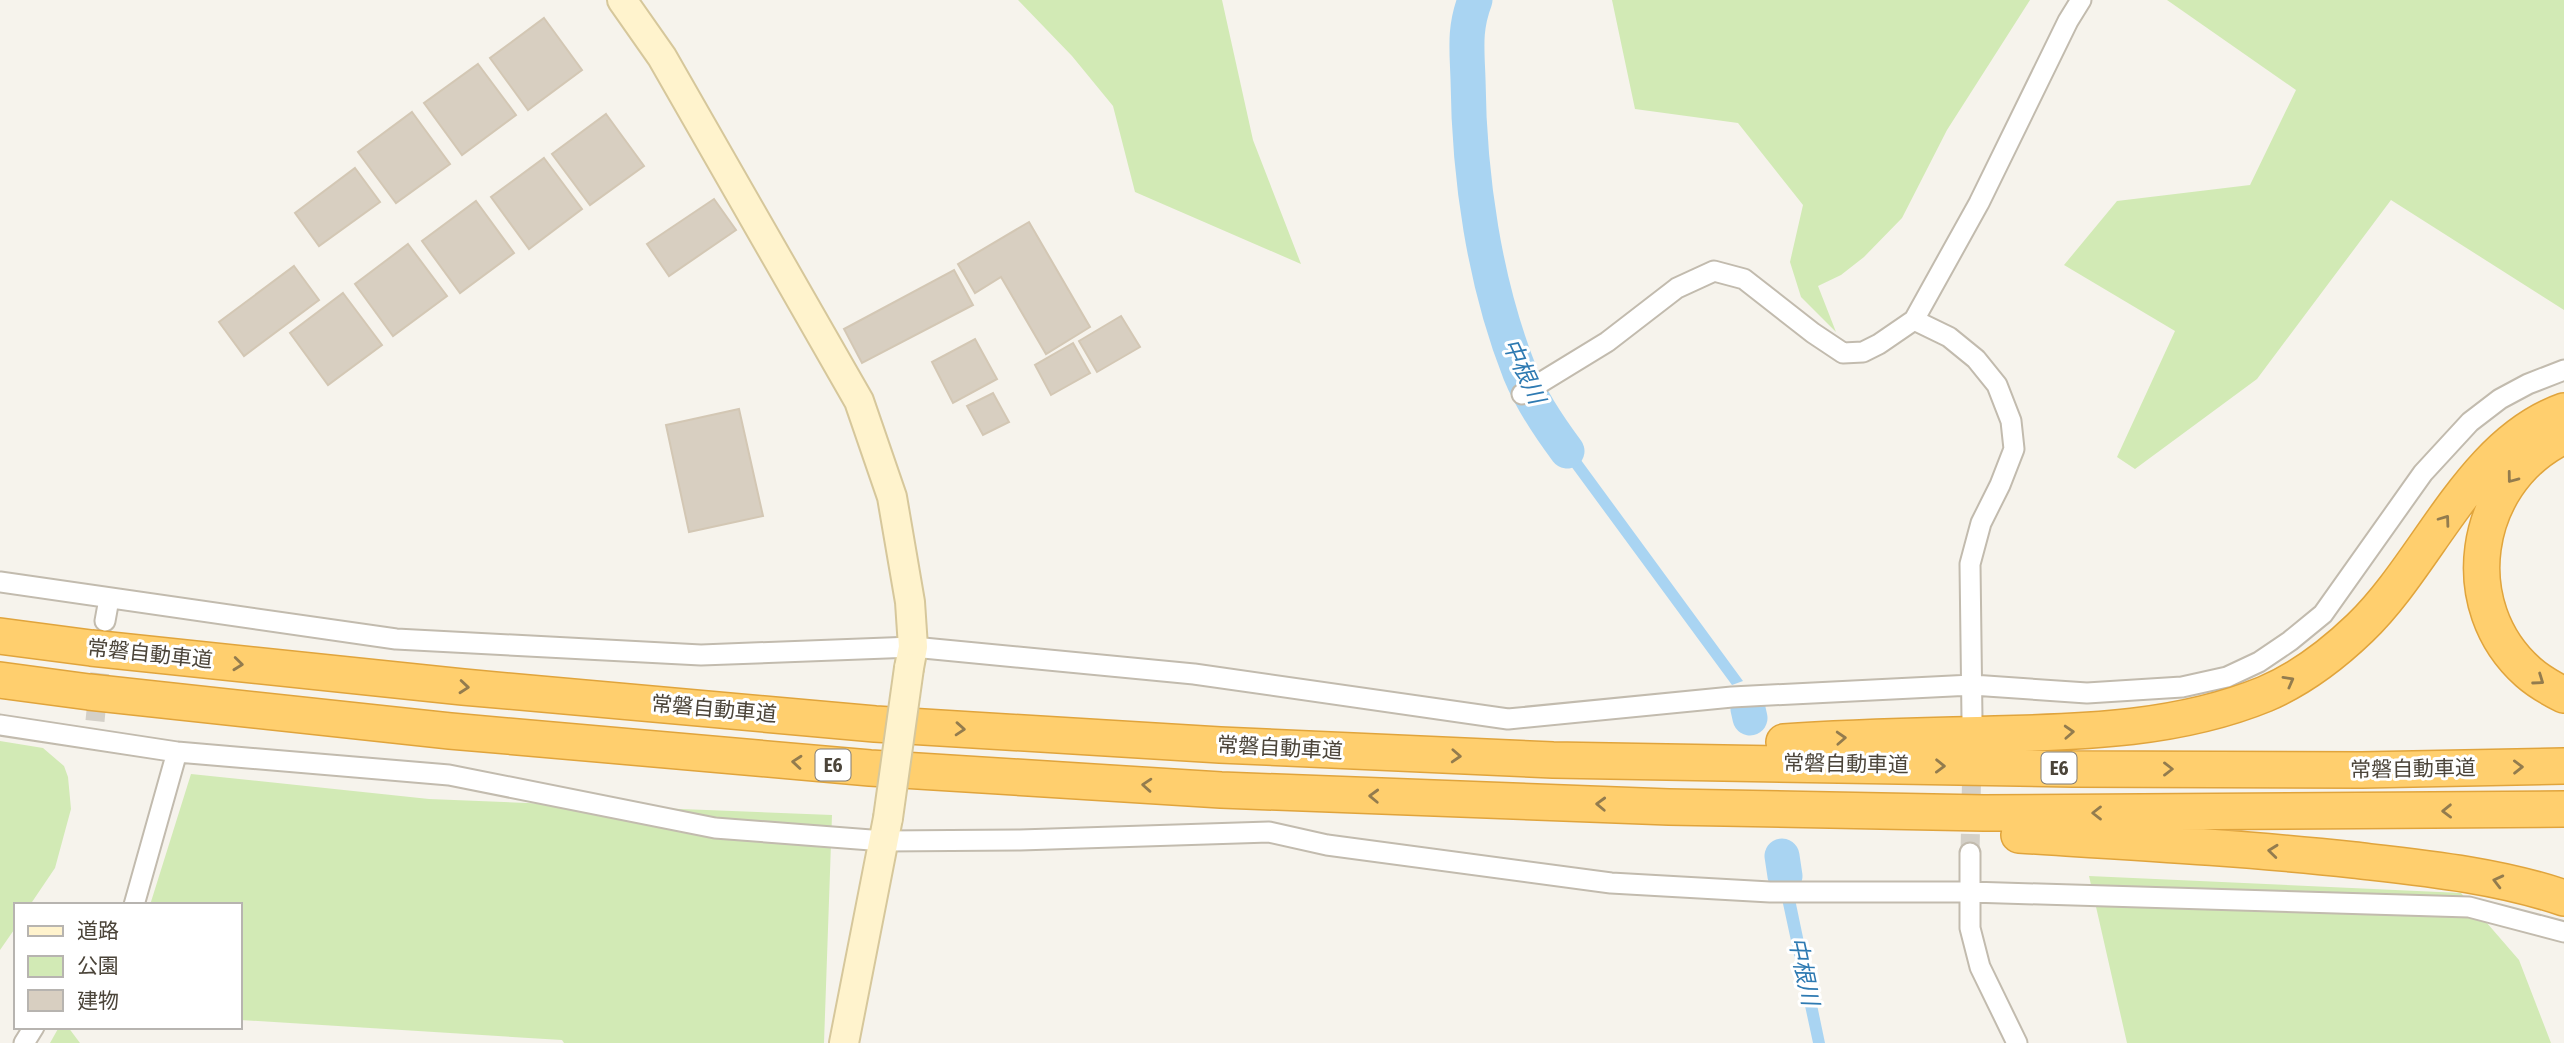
<svg xmlns="http://www.w3.org/2000/svg" width="2564" height="1043" font-family="'Fira Sans Condensed','Noto Sans JP',sans-serif">
<rect width="100%" height="100%" fill="#f6f3ec"/>
<path fill="#d2eab5" d="M1018 0H1222L1253 140 1301 264 1135 192 1113 106 1072 56Z
M1612 0H2030L1947 130 1902 218 1864 257 1841 275 1818 286 1836 332 1801 297 1790 262 1803 205 1738 123 1635 109Z
M2167 0H2564V310L2391 200 2257 379 2135 469 2117 457 2175 331 2064 265 2117 201 2250 185 2296 90Z
M0 741 43 748 64 766 68 777 71 809 55 868 30 905H16V927L0 950Z
M191 774 429 799 832 815 824 1043H564L562 1040 240 1020V905H150Z
M2089 876 2461 893 2519 960 2551 1043H2127Z
M59 1027H68L80 1043H50Z"/>
<path fill="#a9d4f2" d="M1546 411 1567 441 1743 681 1732 685 1557 447 1536 416Z
M1782 899H1795L1825 1043H1813Z"/>
<g fill="none" stroke-linecap="round" stroke-linejoin="round">
<path stroke="#a9d4f2" stroke-width="35" d="M1475 0C1464 29 1467 49 1468 79 1469 177 1484 282 1520 373 1532 402 1549 427 1567 451
M1748 709 1750 718
M1782 856 1785 876"/>
</g>
<path fill="#d8cfc1" stroke="#d3c7b4" stroke-width="2" d="M544 18 582 70 528 110 490 58Z
M478 64 516 115 462 155 424 103Z
M412 112 450 164 396 203 358 152Z
M606 114 644 166 590 205 552 154Z
M544 158 582 209 529 249 491 197Z
M355 168 380 202 319 246 295 213Z
M714 199 736 230 669 276 647 244Z
M476 201 514 253 460 293 422 241Z
M1029 222 1090 327 1046 354 1001 277 975 293 958 264Z
M408 244 447 296 393 336 355 284Z
M294 266 319 300 244 356 219 322Z
M954 270 973 305 862 363 844 329Z
M343 293 382 345 328 385 290 333Z
M1121 316 1140 347 1097 372 1079 341Z
M975 339 997 379 953 403 932 362Z
M1073 343 1090 373 1051 395 1035 365Z
M993 393 1009 422 983 435 967 406Z
M739 409 763 516 689 532 666 425Z"/>
<g fill="none" stroke-linecap="round" stroke-linejoin="round">
<path stroke="#d4d0c8" stroke-width="19" stroke-dasharray="19 10" stroke-linecap="butt" d="M95 721 103 640
M1970 853 1972 758"/>
<defs>
<path id="street" d="M1914 320 1949 337 1976 359 1997 385 2011 421 2014 449 2000 485 1981 523 1970 564 1972 719
M1522 394 1607 342 1677 288 1714 271 1744 279 1813 333 1843 353 1863 352 1879 344 1914 320 1979 203 2068 21 2081 0
M0 582 396 639 701 655 913 647 1194 674 1508 719 1732 697 1972 685 2087 693 2182 687 2227 677 2259 662 2290 641 2323 614 2423 473 2470 422 2500 399 2528 384 2564 370
M105 621 109 599
M0 725 177 752 449 775 715 828 884 841 1020 840 1269 832 1327 845 1611 883 1770 892H1970L2469 907 2564 932
M1970 853V928L1980 967 2017 1043
M134 905 177 752
M24 1043 34 1027"/>
<path id="secondary" d="M622 0 662 57 859 401 892 497 910 602 913 647 909 668
M844 1043 888 818"/>
<path id="highway" d="M2558 439C2472 485 2454 606 2528 672 2538 681 2552 689 2564 695
M0 636 91 648 463 687 875 724 1220 745 1553 760 2073 769 2362 770 2564 766
M0 680 89 692 450 731 870 768 1221 790 1669 807 1984 813 2564 809
M1784 742C1854 737 1924 736 1995 734 2085 732 2180 729 2265 694 2300 679 2333 654 2360 628 2428 563 2471 444 2564 411
M2019 835C2131 842 2243 848 2354 860 2424 868 2497 875 2564 898"/>
</defs>
<use href="#street" stroke="#c2bbae" stroke-width="23"/>
<use href="#secondary" stroke="#d6c79b" stroke-width="32"/>
<use href="#highway" stroke="#e0a43c" stroke-width="38"/>
<use href="#street" stroke="#fff" stroke-width="19"/>
<use href="#secondary" stroke="#fff3cd" stroke-width="28"/>
<use href="#highway" stroke="#ffcf6e" stroke-width="35"/>
<defs>
<path id="secondary-bridge" d="M888 818 909 668"/>
</defs>
<use href="#secondary-bridge" stroke="#d6c79b" stroke-width="32" stroke-linecap="butt"/>
<use href="#secondary-bridge" stroke="#fff3cd" stroke-width="28"/>
</g>
<defs><path id="oneway-chevron" d="M-2-3.5L2.5 0L-2 3.5" fill="none" stroke-width="1.6" stroke-linecap="round" stroke-linejoin="round" transform="scale(1.75)"/></defs>
<g stroke="#937c4e">
<use href="#oneway-chevron" transform="translate(2512 478) rotate(127)"/>
<use href="#oneway-chevron" transform="translate(2445 520) rotate(-54)"/>
<use href="#oneway-chevron" transform="translate(238 664) rotate(6)"/>
<use href="#oneway-chevron" transform="translate(2539 680) rotate(35)"/>
<use href="#oneway-chevron" transform="translate(2289 681) rotate(-29)"/>
<use href="#oneway-chevron" transform="translate(464 687) rotate(5)"/>
<use href="#oneway-chevron" transform="translate(960 729) rotate(4)"/>
<use href="#oneway-chevron" transform="translate(2069 732) rotate(-3)"/>
<use href="#oneway-chevron" transform="translate(1841 738) rotate(-3)"/>
<use href="#oneway-chevron" transform="translate(1456 756) rotate(3)"/>
<use href="#oneway-chevron" transform="translate(797 762) rotate(-175)"/>
<use href="#oneway-chevron" transform="translate(1940 766) rotate(1)"/>
<use href="#oneway-chevron" transform="translate(2518 767) rotate(-1)"/>
<use href="#oneway-chevron" transform="translate(2168 769)"/>
<use href="#oneway-chevron" transform="translate(1147 785) rotate(-176)"/>
<use href="#oneway-chevron" transform="translate(1374 796) rotate(-178)"/>
<use href="#oneway-chevron" transform="translate(1601 804) rotate(-178)"/>
<use href="#oneway-chevron" transform="translate(2447 811) rotate(179)"/>
<use href="#oneway-chevron" transform="translate(2097 813) rotate(180)"/>
<use href="#oneway-chevron" transform="translate(2273 851) rotate(-174)"/>
<use href="#oneway-chevron" transform="translate(2498 881) rotate(-166)"/>
</g>
<g text-anchor="middle" stroke-width="6" stroke-linejoin="round" paint-order="stroke">
<g fill="#fff" stroke="#817c74" stroke-width="2">
<rect x="815.5" y="749.5" width="35" height="31" rx="5"/>
<rect x="2041.5" y="752.5" width="35" height="31" rx="5"/>
</g>
<g font-size="19" font-weight="bold" fill="#4b4439">
<text x="833" y="772">E6</text>
<text x="2059" y="775">E6</text>
</g>
<g font-size="21" fill="#4b4439" stroke="#fff">
<text transform="translate(150 654) rotate(6)" y="7">常磐自動車道</text>
<text transform="translate(714 709) rotate(5)" y="7">常磐自動車道</text>
<text transform="translate(1280 748) rotate(3)" y="7">常磐自動車道</text>
<text transform="translate(1846 764) rotate(1)" y="7">常磐自動車道</text>
<text transform="translate(2413 769) rotate(-1)" y="7">常磐自動車道</text>
</g>
<g font-size="23" font-style="italic" fill="#2e7ab2" stroke="#fff">
<text transform="translate(1524 371) rotate(65)" y="8">中根川</text>
<text transform="translate(1804 971) rotate(78)" y="8">中根川</text>
</g>
</g>
<rect x="14" y="903" width="228" height="126" fill="#ffffff" stroke="#b7b4b0" stroke-width="2"/>
<rect x="28" y="926" width="35" height="10" fill="#fff3cd" stroke="#b7b4b0" stroke-width="2"/>
<text x="77" y="938" font-size="21" fill="#4b4439">道路</text>
<rect x="28" y="956" width="35" height="21" fill="#d2eab5" stroke="#b7b4b0" stroke-width="2"/>
<text x="77" y="973" font-size="21" fill="#4b4439">公園</text>
<rect x="28" y="990" width="35" height="21" fill="#d8cfc1" stroke="#b7b4b0" stroke-width="2"/>
<text x="77" y="1008" font-size="21" fill="#4b4439">建物</text>
</svg>
